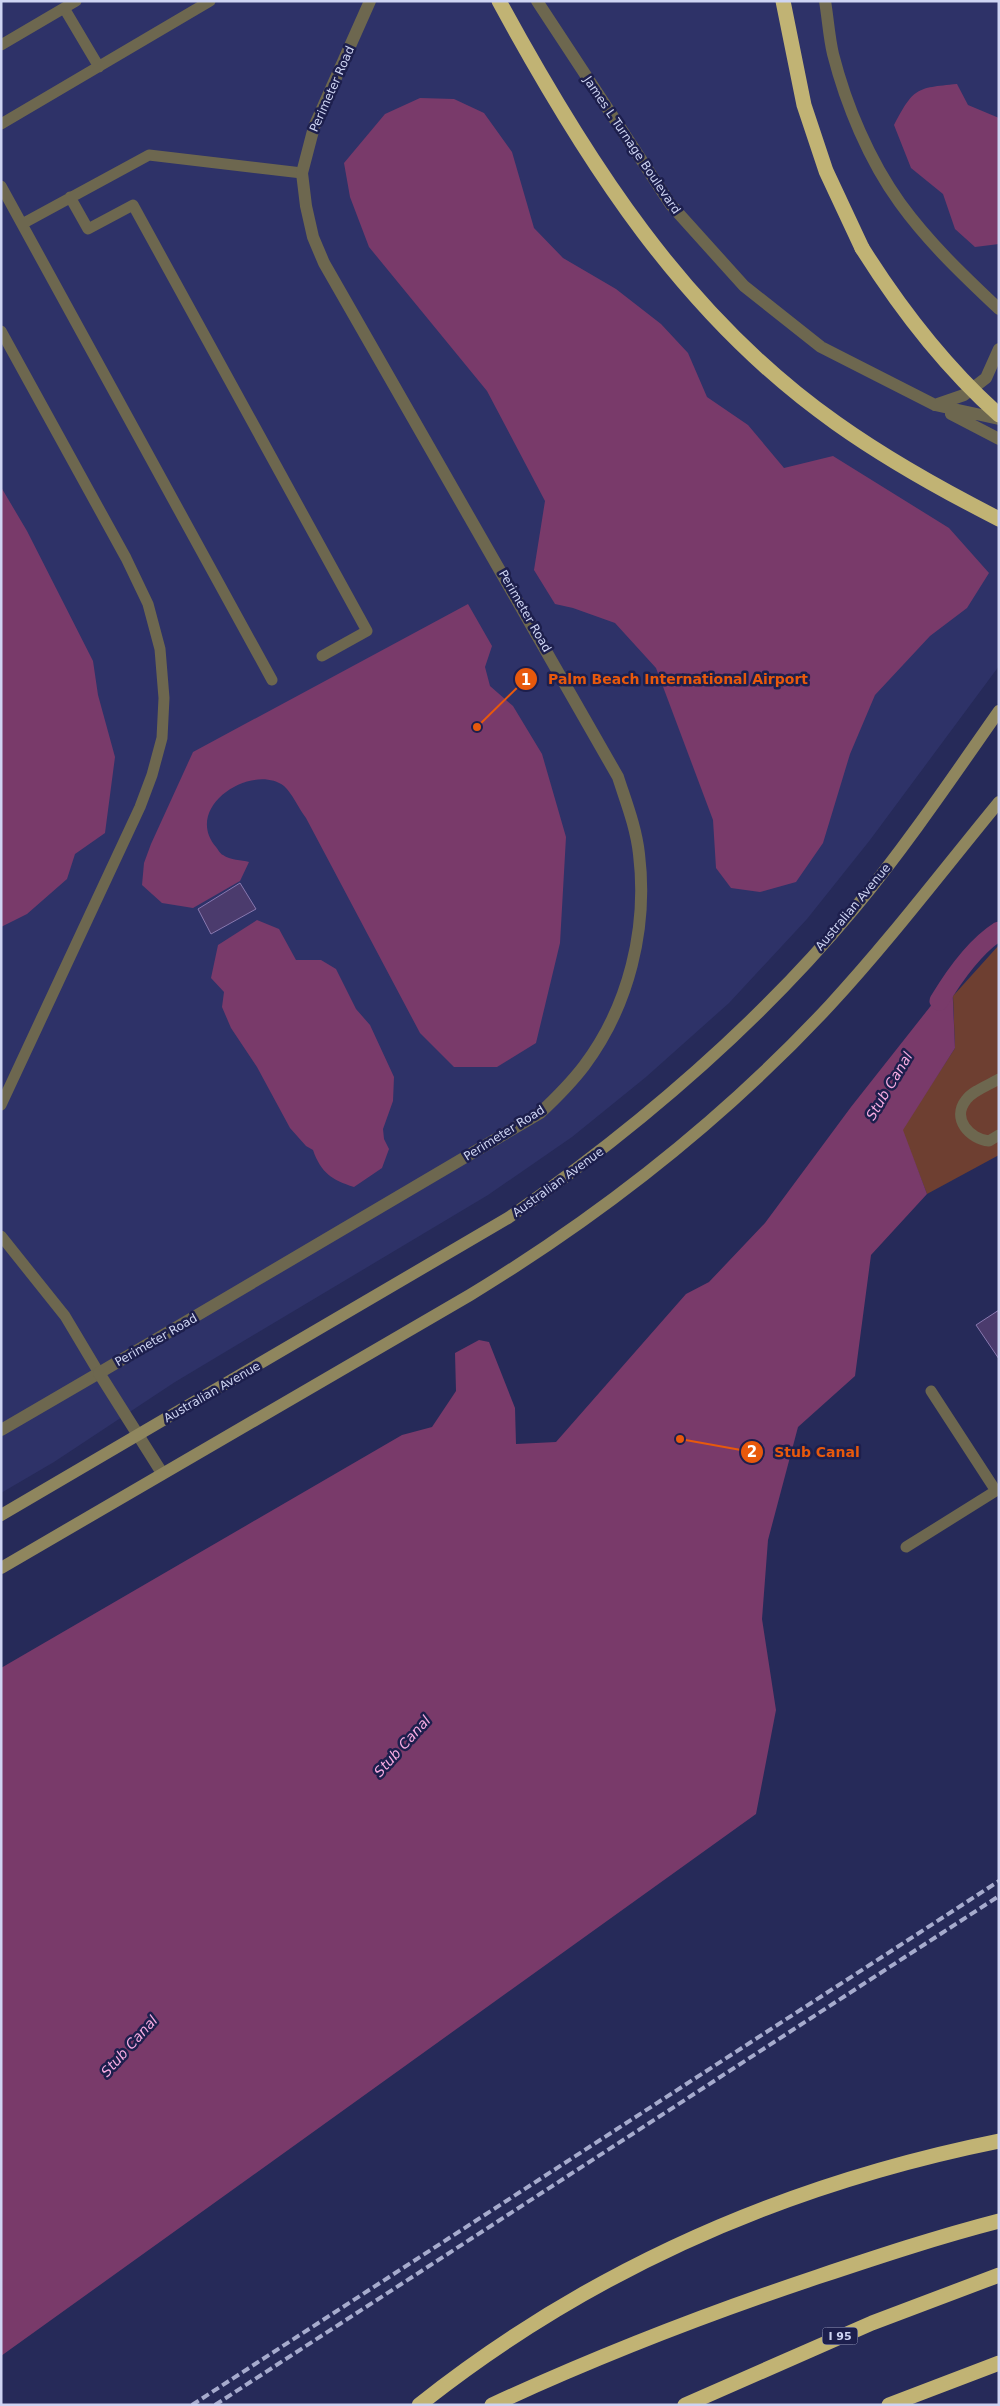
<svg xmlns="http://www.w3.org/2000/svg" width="1000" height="2406" font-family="'DejaVu Sans',sans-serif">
<rect width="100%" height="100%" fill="#262a59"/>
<path fill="#2e3268" d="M1 1H999V666L870 840 807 919 729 1003 646 1077 572 1137 488 1195 175 1382 54 1462 1 1493Z"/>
<path fill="#6e3f31" d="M999 945V1155L927 1194 902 1130 955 1048 953 996Z"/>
<path fill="#793a6a" d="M957 84 968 105 999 118V244L975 247 955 229 943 194 911 168 894 125C914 88 915 88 957 84Z
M420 98 454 99 484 113 512 152 534 228 563 258 616 289 661 324 688 353 707 397 748 425 784 468 833 456 949 528 989 573 967 608 930 636 875 695 850 754 823 843 796 882 760 892 731 888 716 868 713 820 656 668 615 623 573 608 555 604 534 570 545 501 487 391 369 247 350 197 344 163 385 114Z
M1 487 27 531 93 661 98 695 115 757 105 833 75 854 67 879 27 914 1 927Z
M468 604 492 646 485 667 490 686 513 706 542 754 566 837 560 943 536 1043 497 1067H454L420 1033 306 818C299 809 292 793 284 786 252 762 182 807 216 847 218 849 220 854 223 855 230 860 242 860 249 862L240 881 193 908 162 903 142 885 144 863 151 844 193 752Z
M257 920 279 929 296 960H321L336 969 356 1009 370 1025 394 1077 393 1101 383 1129 384 1139 389 1149 382 1168 354 1187C332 1180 321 1173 313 1150L306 1146 290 1128 257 1067 231 1028 222 1007 224 992 211 978 218 945Z
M952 979 955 1048 903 1130 927 1194 871 1255 855 1376 798 1427 768 1540 762 1619 776 1710 756 1814 1 2356V1668L402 1435 432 1427 456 1391 455 1353 479 1340 489 1342 515 1408 516 1444 556 1442 686 1294 709 1282 765 1223 851 1107Z"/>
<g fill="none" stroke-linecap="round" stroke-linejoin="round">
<path stroke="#793a6a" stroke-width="19" d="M939 1001C954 976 974 947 999 931"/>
</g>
<path fill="#4b3b6d" stroke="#8878af" d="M240 883 256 909 211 934 198 909Z
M999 1310V1359L976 1325Z"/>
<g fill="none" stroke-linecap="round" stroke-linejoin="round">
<path stroke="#6d674f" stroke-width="11" d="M64 8 99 67
M1 45 76 1
M1 124 210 1
M1 186 272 680
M70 197 88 229 133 205 367 631 322 656
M22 224 149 155 302 173
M1 331 126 558 148 604 160 649 164 698 162 738 152 775 140 807 1 1105
M999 1079C989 1085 972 1091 966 1100 951 1119 970 1139 989 1141L999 1135
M1 1236 65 1316 99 1373
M931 1391 996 1491
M906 1547 999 1489"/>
<path stroke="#6d674f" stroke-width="12" d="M1 1430 99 1373"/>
<path stroke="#6d674f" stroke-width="12" d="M537 1 671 205 744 286 821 347 935 405 999 419
M825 1C828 19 829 37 833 54 846 105 869 160 900 203 929 243 964 276 999 309
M935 405 964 395 986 378 999 349
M951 414 999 439
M162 1473 99 1373 540 1113C556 1098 571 1083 584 1066 629 1006 648 928 639 854 636 827 626 802 618 777L324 263 313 237 306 206 302 173 314 127 370 1"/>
<path stroke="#8f865e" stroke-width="12" d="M1 1515 508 1218C636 1129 754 1029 854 909 906 846 952 778 999 711
M1 1568 470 1295C603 1214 724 1119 830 1005 890 940 943 870 999 802"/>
<path stroke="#c1b374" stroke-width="15" d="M499 1C586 161 684 316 836 423 888 460 942 490 999 519
M783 1 804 105 826 171 862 248
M419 2405C590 2269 786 2184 999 2141
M492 2405C598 2356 706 2314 817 2277 877 2257 937 2237 999 2221
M685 2405 872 2323 999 2275
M889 2405 999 2363"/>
<path stroke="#a6abcd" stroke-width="4" stroke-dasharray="8 4" stroke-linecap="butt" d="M192 2405 999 1881
M215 2405 999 1896"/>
<path stroke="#c1b374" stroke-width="15" d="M862 248C901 310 944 366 999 415"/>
</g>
<g text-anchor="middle" stroke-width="5" stroke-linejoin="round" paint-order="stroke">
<rect fill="#1d1f4d" stroke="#9a9ec1" stroke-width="1" x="822.5" y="2327.5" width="35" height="17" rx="4"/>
<g font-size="11" font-weight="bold" fill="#cfd5f3">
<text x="840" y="2340">I 95</text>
</g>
<g font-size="12" fill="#cfd5f3" stroke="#1d1f4d">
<text transform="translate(332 89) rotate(-66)" y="4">Perimeter Road</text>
<text transform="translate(632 145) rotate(56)" y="4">James L Turnage Boulevard</text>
<text transform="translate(525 611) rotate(60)" y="4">Perimeter Road</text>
<text transform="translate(853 907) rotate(-50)" y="4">Australian Avenue</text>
<text transform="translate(504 1133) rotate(-32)" y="4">Perimeter Road</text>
<text transform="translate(558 1182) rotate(-36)" y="4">Australian Avenue</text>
<text transform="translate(156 1340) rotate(-30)" y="4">Perimeter Road</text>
<text transform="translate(212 1392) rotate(-30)" y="4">Australian Avenue</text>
</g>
<g font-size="14" font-style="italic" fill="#f7ace2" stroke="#1d1f4d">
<text transform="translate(889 1086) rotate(-59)" y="5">Stub Canal</text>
<text transform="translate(402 1746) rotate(-48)" y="5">Stub Canal</text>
<text transform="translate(129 2046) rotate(-48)" y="5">Stub Canal</text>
</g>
</g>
<path fill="none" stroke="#e8590c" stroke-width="2" d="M477 727L526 679M680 1439L752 1452"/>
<g fill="#e8590c" stroke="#1d1f4d" stroke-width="2">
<circle cx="477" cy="727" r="5"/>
<circle cx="680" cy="1439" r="5"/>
<circle cx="526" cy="679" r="12"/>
<circle cx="752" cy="1452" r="12"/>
</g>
<g font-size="15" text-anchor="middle" font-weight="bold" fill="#fff">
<text x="526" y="685">1</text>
<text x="752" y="1457">2</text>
</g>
<g font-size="14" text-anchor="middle" font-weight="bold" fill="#e8590c" stroke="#1d1f4d" stroke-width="5" stroke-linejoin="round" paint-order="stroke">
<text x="678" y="684">Palm Beach International Airport</text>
<text x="817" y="1457">Stub Canal</text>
</g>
<rect width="1000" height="2406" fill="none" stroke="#cfd5f3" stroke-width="5"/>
</svg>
